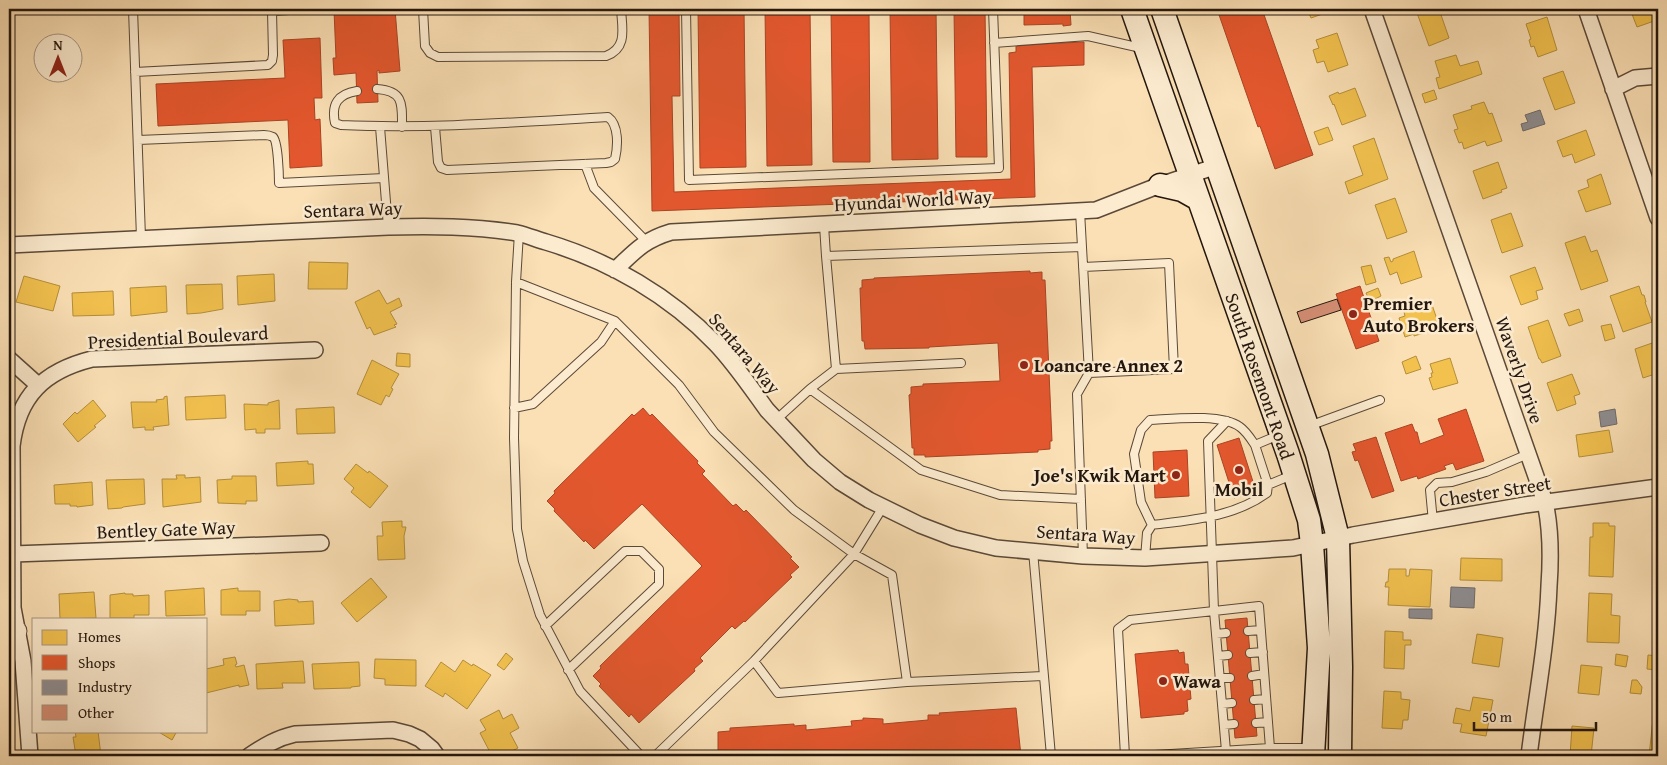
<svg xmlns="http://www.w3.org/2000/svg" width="1667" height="765" font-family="'Gentium Book Plus',serif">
<rect width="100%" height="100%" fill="#fbe0b5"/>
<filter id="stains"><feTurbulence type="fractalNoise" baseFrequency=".004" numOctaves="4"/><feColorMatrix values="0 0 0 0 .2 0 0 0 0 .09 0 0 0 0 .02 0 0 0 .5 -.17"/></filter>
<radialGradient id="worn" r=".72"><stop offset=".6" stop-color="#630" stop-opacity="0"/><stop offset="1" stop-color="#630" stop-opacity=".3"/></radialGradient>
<path fill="#f2c14e" stroke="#b48e3b" d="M1307 9H1330L1331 11 1311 18Z
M1430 9H1439L1449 38 1429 46 1417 13Z
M1630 9H1653L1657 20 1637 27Z
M1547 17 1557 50 1538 57 1534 46 1531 47 1529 40 1531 39 1526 24Z
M1337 33 1348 65 1328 72 1324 61 1317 63 1313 50 1319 48 1316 40Z
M1456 55 1460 66 1478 61 1482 74 1439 89 1436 78 1440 77 1435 61Z
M1563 71 1575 103 1555 110 1543 78Z
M1355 88 1366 116 1342 125 1334 104 1333 105 1329 96 1338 92 1339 94Z
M1434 90 1437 99 1425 103 1422 94Z
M1484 102 1489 114 1492 113 1502 141 1487 146 1485 141 1464 149 1462 142 1459 143 1454 130 1458 129 1453 115 1472 109 1471 106Z
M1328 127 1333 140 1319 145 1314 132Z
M1586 130 1595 155 1575 163 1572 154 1563 157 1557 141Z
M1374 138 1388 179 1349 194 1345 182 1363 175 1353 146Z
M1498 162 1507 188 1501 190 1502 192 1483 199 1473 171Z
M1601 174 1611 204 1586 212 1578 191 1589 187 1587 180Z
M1395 198 1407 232 1387 239 1375 205Z
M1511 213 1523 246 1502 253 1491 220Z
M1585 236 1591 252 1597 250 1608 281 1581 290 1565 243Z
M1414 251 1422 277 1401 284 1397 272 1390 275 1384 258 1389 257 1391 262 1393 261V259Z
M309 262 348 263 347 289H308Z
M1371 265 1376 282 1366 285 1361 267Z
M1535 267 1543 289 1536 291 1538 299 1521 305 1510 276Z
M274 274 275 301 238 305 237 276Z
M24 276 60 286 53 311 16 302Z
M222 284 223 309 201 313 187 314 186 285Z
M166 286 167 312 131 316 130 288Z
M1639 286 1642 295H1644L1646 302H1645L1652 322 1623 332 1610 296Z
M1378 288 1381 296 1375 299 1376 303 1371 304 1366 293Z
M379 290 387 304 399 298 402 306 390 312 397 324 394 325 396 327 374 335 370 327 367 329 355 302Z
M113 291 114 315 73 316 72 293Z
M1430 299 1440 328 1414 336V334L1405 337 1399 318 1405 316 1403 308Z
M1579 309 1583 321 1569 326 1564 314Z
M1548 320 1561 356 1542 363 1540 359H1539L1528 327Z
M1611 324 1615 338 1605 341 1601 326Z
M1658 341V373L1643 378 1635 349Z
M397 353 410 354V367L396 366Z
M1416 356 1421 369 1406 374 1402 362Z
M1450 358 1458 383 1433 390 1429 378 1432 377 1431 373H1433L1430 364Z
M372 360 399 374 391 388 393 389 389 397 386 395 381 405 357 394Z
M1572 374 1580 394 1574 396 1576 404 1557 411 1547 383Z
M225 395 226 418 186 420 185 397Z
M167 396 169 425 153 427 154 430H145V427L133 428 131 402H157L156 400 164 399V397Z
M93 400 106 416 94 426 96 427 78 442 63 424 75 412 77 414Z
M279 400 280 429H265V433H256V429L245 430 244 404 268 405V403Z
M334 407 335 433 297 434 296 409Z
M1609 430 1613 452 1579 457 1576 435Z
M308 461V464H313L314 484 277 486 276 463Z
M356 464 368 473 369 471 388 486 370 508 351 492 354 488 344 479Z
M176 475H185V478L200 477 201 502 163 507 162 479H177Z
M232 476H256L257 501H246V504L218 503 217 480 232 479Z
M144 479 145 504 123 507 122 508 108 509 106 480Z
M92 482 93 505 77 507V506H70V504H55L54 485Z
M402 521V527H406L404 536 405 559 378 560 377 536H383L382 522Z
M1593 523H1609V526H1615L1613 577 1589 576 1590 537H1593Z
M1461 558 1502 559V581L1460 580Z
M1389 569H1406V576H1409L1410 569 1432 570 1430 607 1388 605 1389 587H1385L1386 582H1388Z
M371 578 387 597 357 622 341 603Z
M204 588 205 615 166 616 165 591Z
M238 588V591H260V611H246V615H221V590Z
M94 592 96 618 60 619 59 594Z
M125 593V594H133V596L149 595V615H134V618H110V595Z
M1589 593 1612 594 1611 615 1620 616 1619 643 1587 642Z
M289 599 298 600V602L313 601 314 624 275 626 274 601Z
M1385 631 1403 632V640H1411V645H1405L1404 669 1384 668Z
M1477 634 1503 638 1499 667 1472 663Z
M506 653 513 659 504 670 497 665Z
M1616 654 1628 656 1626 667 1615 665Z
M1648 655 1658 656V695H1654L1657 670 1647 669Z
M235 657 237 664 235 665 236 667 244 665 249 685 239 687V685L206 693V669L224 665 223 659Z
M375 659 416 660V686L385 685V679L374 678Z
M463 660 472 666 473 664 491 675 467 709 445 693 443 697 425 686 441 662 455 672Z
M303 661 305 683H282L283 688 257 689 256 664Z
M359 662 360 686 351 687V688L314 689 312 664Z
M1581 665 1602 667 1599 695 1578 693Z
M1632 680H1637L1642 687 1641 694 1630 693Z
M1384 691 1401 692V699L1410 700 1408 720H1403L1402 729 1382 728Z
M1473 697 1493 700 1486 736 1460 732 1462 724 1453 723 1456 708 1470 711Z
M499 710 503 719 512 714 519 728 510 733 518 748 502 756H492L480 733 486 730 480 720Z
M1653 719H1658V756H1649Z
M1572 726 1594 728 1591 756H1568H1570Z
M75 731H98L101 756H76L73 737H76Z
M157 731H177L172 740Z
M1380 751 1398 752V756H1380Z"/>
<path fill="#e4572e" stroke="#aa4424" d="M321 9H395L400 71 379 73V70L377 71 378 102 357 103 356 73 334 75 333 58H336L334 10 322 11Z
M649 9H679L680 96H672L674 192 1011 179 1009 53 1016 52V45L1084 42V65L1032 67 1035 197 652 211Z
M698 9H744L746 167 700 168Z
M765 9H810L812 165 767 166Z
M831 9H869L870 162H833Z
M890 9H936L938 159 892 160Z
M954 9H985L987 157H956Z
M1024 9H1070L1071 25 1063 26V24L1024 25Z
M1217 9H1262L1313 155 1275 169 1260 126 1258 127Z
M320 38 322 98H314L315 120 320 119 322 166 290 168 288 120 158 126 156 84 285 78 283 40Z
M1030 271V273L1042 272V280H1045L1052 441H1050V449L1038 450V452L925 457V455H914V448H912L909 395 911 394V387L923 386V384L1000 381 998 343 929 347V348L865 349 864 341H862L860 288H862V280L874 279V278Z
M1360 286 1379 341 1356 349 1336 294Z
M643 408 650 416 652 414 698 461 697 463 705 471 702 474 733 506 736 504 744 512 746 510 792 557 790 558 799 567 790 575 792 577 745 622 744 621 735 629 732 626 700 658 703 661 694 669 695 671 639 723 631 714 629 717 599 686 601 684 593 676 601 668 600 666 702 566 642 504 594 549 585 540 584 542 554 511 555 509 547 501 555 493 554 491 632 414 634 416Z
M1466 409 1484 461 1456 470 1453 463 1444 466 1446 469 1418 479 1417 476 1401 481 1385 433 1412 424 1415 432H1417L1420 444 1444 435 1438 419Z
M1376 437 1394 491 1372 498 1358 460 1355 461 1352 452 1356 451 1353 444Z
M1239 438 1256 491 1234 498 1217 445Z
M1187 450 1189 496 1155 498 1153 452Z
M1247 618 1257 736 1235 738 1225 620Z
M1178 650 1179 653 1184 652 1185 664H1188L1191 699 1187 700 1188 711 1184 712V714L1141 718 1135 654Z
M1016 708 1021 756H720L719 751H718V732L730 731V728L794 724V726L806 725V730L852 726 851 721 863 720V718L883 719V724L928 720V715H940L939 713Z"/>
<path fill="#8d8d92" stroke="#6e6a6a" d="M1540 110 1545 124 1523 131 1521 124 1528 122 1525 115Z
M1615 409 1617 424 1601 427 1599 412Z
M1451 587 1475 588 1474 608 1450 607Z
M1409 609H1432V619L1409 618Z"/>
<path fill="#d68f76" stroke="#24170e" d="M1337 299 1341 310 1301 323 1297 312Z"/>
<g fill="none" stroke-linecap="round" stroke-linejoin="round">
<defs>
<path id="service" d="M133 9 141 238
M423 9 425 46 430 53 438 57 606 56C628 48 622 28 621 9
M686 9 689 180 999 168 993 9
M994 43 1088 36 1141 48
M135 72 268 65 272 61 273 55 272 11 289 10 291 9
M377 89C404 91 402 104 402 127
M357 91C338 94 331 104 335 123L341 125C430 129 519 122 608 117 619 125 618 146 615 159L611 162 606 163 447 170 441 168 438 162 435 127
M380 127 388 227
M138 140 264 135C266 135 271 136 273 137 278 141 279 175 279 183L384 178
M585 164 594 188 647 242
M1080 211 1089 373 1077 394 1083 556
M824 225 826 256
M519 233 516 282 514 438 517 529 523 561 540 615 580 691 641 756
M1083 267 1169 263 1174 369 1089 373
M516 282 615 321 679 385 714 432 794 510 854 554 892 575 907 682
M836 369 961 363
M810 389 921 470 1000 495 1081 499
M514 408 533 404 601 342 615 321
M777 419 810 389 836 369 826 256 1082 247
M1227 421 1208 441 1214 611 1259 606 1270 748H1311
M1309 426 1380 400
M1279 435 1255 445 1268 485 1292 475
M1433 522 1430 490 1437 483 1452 482 1486 472 1528 454
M1152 525 1141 502 1134 454 1141 430 1150 420C1172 419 1221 413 1240 427 1246 431 1251 439 1255 445
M1033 551 1051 756
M1145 558 1147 533 1152 525C1192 520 1234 517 1267 493L1268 485
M545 626 625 551H641L659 569V584L568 670
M1248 631 1261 630
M1216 634 1226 633
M1250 653 1263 652
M1218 656 1228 655
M754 661 778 693 907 682 1043 676
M1252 676 1264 674
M1220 678H1230
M1254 700 1266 699
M1222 704 1232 703
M1256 723 1268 722
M1224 725 1234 724
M655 756 754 661 854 554 883 507
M1125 756 1118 629 1130 620 1214 611 1226 751
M1138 756 1270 748 1269 756"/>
<path id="minor" d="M1372 9 1545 502C1551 529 1551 558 1549 586 1547 643 1536 699 1529 756
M1586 9 1658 218
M1613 89 1635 78 1658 76
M9 245 388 227C431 226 474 226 517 233 526 235 536 239 546 242 610 261 670 296 716 344 735 364 751 388 767 410L814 460 840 482 869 500 920 525 954 538 996 548 1083 556 1145 558 1293 548 1353 535 1525 505 1658 487
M615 270C635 251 644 240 671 232L1096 210 1160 185 1217 166
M9 359 38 385
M13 554 321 543
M30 756 23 661 13 608 12 446C18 396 44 371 92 359L315 350
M249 756C264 746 277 738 295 734L393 730 409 734 420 739 432 749 437 756"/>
<path id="tertiary" d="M9 631H17"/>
<path id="secondary" d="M1132 9 1288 454 1309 520 1312 544 1319 648 1313 756
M1162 9 1317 454 1338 538 1341 667 1340 756
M1160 185 1182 190 1198 199"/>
</defs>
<use href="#service" stroke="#5a4938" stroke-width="10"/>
<use href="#minor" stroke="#5a4938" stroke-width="18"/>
<use href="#tertiary" stroke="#5a4938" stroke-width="21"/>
<use href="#secondary" stroke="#24170e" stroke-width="25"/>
<use href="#service" stroke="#fcebcf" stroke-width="8"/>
<use href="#minor" stroke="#fcebcf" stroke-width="15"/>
<use href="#tertiary" stroke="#fcebcf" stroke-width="19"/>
<use href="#secondary" stroke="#fcebcf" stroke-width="22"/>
</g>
<g fill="#8f2418" stroke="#fcebcf" stroke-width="2">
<circle cx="1353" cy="314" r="5"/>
<circle cx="1024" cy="365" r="5"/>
<circle cx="1239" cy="470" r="5"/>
<circle cx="1176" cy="475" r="5"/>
<circle cx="1163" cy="681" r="5"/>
</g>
<g text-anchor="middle" stroke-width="5" stroke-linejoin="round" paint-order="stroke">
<g font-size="19" fill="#24170e" stroke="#fcebcf">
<text transform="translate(913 200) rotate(-3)" y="7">Hyundai World Way</text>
<text transform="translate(353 209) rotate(-2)" y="7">Sentara Way</text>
<text transform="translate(178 337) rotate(-3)" y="7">Presidential Boulevard</text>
<text transform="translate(745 353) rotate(50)" y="7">Sentara Way</text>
<text transform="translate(1520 370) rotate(71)" y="7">Waverly Drive</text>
<text transform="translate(1260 376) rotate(71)" y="7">South Rosemont Road</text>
<text transform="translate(1495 491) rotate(-9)" y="7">Chester Street</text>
<text transform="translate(166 529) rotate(-2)" y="7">Bentley Gate Way</text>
<text transform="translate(1086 534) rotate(4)" y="7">Sentara Way</text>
</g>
<g font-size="19" font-weight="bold" fill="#24170e" stroke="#fcebcf" text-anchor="start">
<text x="1363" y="310">Premier<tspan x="1363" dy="22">Auto Brokers</tspan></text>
<text x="1034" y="372">Loancare Annex 2</text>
<text x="1166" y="482" text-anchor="end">Joe's Kwik Mart</text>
<text x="1239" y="496" text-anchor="middle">Mobil</text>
<text x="1173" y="688">Wawa</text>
</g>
</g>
<rect width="1667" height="765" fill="none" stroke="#fbe0b5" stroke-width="30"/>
<rect x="10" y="10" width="1647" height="745" fill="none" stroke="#24170e" stroke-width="2.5"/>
<rect x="15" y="15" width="1637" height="735" fill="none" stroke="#24170e"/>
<rect x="32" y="618" width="175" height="115" fill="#fcebcf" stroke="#a69682"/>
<rect x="42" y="630" width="25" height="15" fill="#f2c14e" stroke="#a69682"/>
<text x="78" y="642" font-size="15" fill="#24170e">Homes</text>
<rect x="42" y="655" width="25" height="15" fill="#e4572e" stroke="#a69682"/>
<text x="78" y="668" font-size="15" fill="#24170e">Shops</text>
<rect x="42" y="680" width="25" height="15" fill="#8d8d92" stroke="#a69682"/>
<text x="78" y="692" font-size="15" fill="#24170e">Industry</text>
<rect x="42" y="705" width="25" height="15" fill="#d68f76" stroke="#a69682"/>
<text x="78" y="718" font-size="15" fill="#24170e">Other</text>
<g transform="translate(58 58)"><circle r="24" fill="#fcebcf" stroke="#a69682"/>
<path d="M0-4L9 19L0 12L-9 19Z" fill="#8f2418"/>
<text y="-8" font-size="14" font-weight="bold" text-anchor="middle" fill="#24170e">N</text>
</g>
<path d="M1474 722v8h122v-8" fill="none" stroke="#24170e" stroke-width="2.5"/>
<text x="1482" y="722" font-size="15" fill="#24170e" stroke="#fcebcf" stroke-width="4" paint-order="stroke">50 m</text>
<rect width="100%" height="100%" filter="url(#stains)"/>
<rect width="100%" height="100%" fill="url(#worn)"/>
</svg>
